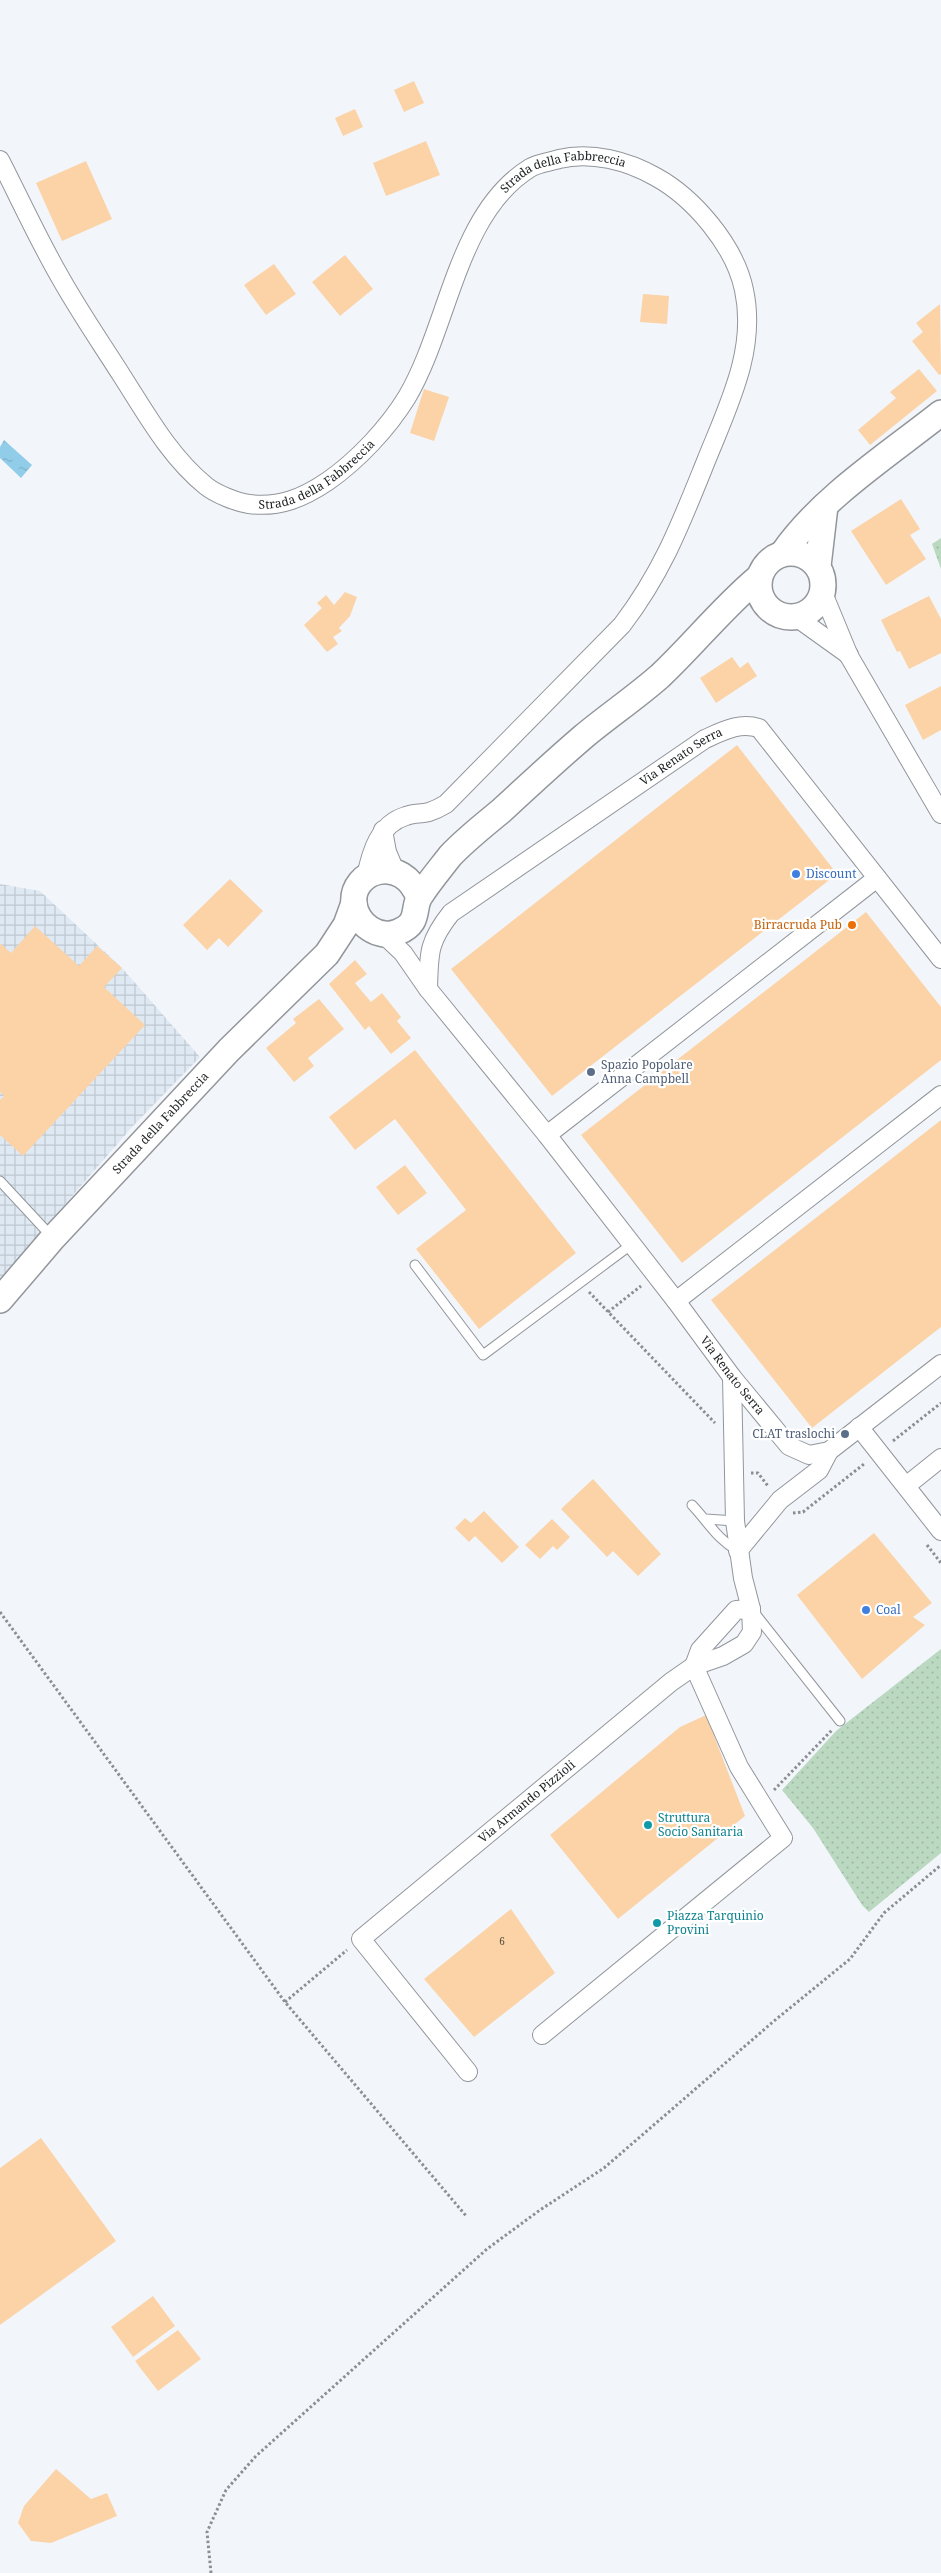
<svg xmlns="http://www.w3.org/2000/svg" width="941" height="2573" font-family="'Noto Serif',serif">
<defs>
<pattern id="industrial-grid" width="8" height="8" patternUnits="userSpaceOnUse" patternTransform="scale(1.25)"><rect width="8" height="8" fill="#dfe9f3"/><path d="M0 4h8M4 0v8" fill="none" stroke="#bfc7d0"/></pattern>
<pattern id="grass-dots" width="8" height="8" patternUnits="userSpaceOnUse" patternTransform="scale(1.25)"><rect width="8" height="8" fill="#bbd8c1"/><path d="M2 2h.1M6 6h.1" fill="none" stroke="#a0b9a6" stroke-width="1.8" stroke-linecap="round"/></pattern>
<pattern id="water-ripples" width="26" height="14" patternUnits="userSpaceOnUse" patternTransform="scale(1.25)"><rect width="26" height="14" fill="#91cde8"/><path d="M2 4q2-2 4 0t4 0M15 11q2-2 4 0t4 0" fill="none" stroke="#7db0c7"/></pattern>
</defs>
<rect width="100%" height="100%" fill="#f2f6fb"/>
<path fill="url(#industrial-grid)" d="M0 884 40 891 122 968 200 1057 133 1126 0 1279Z"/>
<path fill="url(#grass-dots)" d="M941 538V569L932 544Z
M941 1649V1853L869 1912 862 1905 813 1828 782 1790 836 1731Z"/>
<path fill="url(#water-ripples)" d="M4 440 32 465 21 478 0 458V447Z"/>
<path fill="#fbd3a7" d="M414 81 424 103 404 112 394 90Z
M355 109 363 127 343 136 335 118Z
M426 141 440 175 386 196 373 163Z
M86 161 112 219 62 241 36 183Z
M345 255 373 289 340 316 312 282Z
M274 264 296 294 266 315 244 285Z
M643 294 669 296 667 324 640 322Z
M940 304 941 374 939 375 912 341 923 332 916 323Z
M919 369 937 391 870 445 858 430 896 398 890 392Z
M424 389 449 397 434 441 410 433Z
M901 499 920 529 910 535 926 559 886 585 851 531Z
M345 592 357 597 350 616 339 628 342 631 333 637 338 644 327 652 304 625 322 608 317 603 326 595 334 605Z
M929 596 941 619V653L909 669 900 651 897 652 881 620Z
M732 657 740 668 748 662 757 676 716 703 700 678Z
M941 686V730L923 740 905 705Z
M737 745 837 874 552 1096 451 969Z
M230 879 263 911 228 947 219 938 207 950 183 925Z
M866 912 941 1007V1060L682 1263 581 1135Z
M35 926 79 966 97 946 122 968 104 987 145 1025 23 1156 0 1135V1100L4 1096 0 1092V943L11 953Z
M355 960 367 974 355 983 371 1002 382 993 401 1017 397 1021 411 1038 391 1054 369 1026 365 1030 329 984Z
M319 999 344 1029 308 1058 314 1066 294 1082 266 1048 296 1023 293 1019Z
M415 1050 576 1253 479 1329 416 1249 466 1210 395 1119 355 1150 329 1117Z
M941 1120V1327L812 1428 711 1300Z
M405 1165 427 1193 398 1215 376 1187Z
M593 1479 661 1554 638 1576 613 1551 607 1557 561 1509Z
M484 1511 519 1547 502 1563 475 1536 469 1542 455 1528 465 1518 471 1523Z
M552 1519 570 1537 557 1550 553 1546 540 1559 525 1545Z
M874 1533 932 1603 913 1617 925 1625 862 1679 797 1595Z
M706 1715 745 1816 618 1919 550 1835 680 1727Z
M511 1909 555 1973 474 2037 424 1979Z
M41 2138 116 2241 0 2325V2168Z
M153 2296 175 2326 133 2357 111 2327Z
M178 2330 201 2359 158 2391 135 2361Z
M56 2469 91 2499 107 2493 117 2516 51 2543 31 2541 18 2523 24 2506Z"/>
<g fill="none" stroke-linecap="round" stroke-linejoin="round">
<defs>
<path id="lane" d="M0 1181 52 1237
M415 1265 483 1355 632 1244
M692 1505C709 1523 716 1538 738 1551
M706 1519 735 1521
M753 1611 840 1721"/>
<g id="street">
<path id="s1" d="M0 160C20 199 38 239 60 277 79 311 101 343 122 376 147 415 170 457 206 486 216 494 236 502 249 504 279 508 303 498 328 481 358 460 388 428 407 397 449 326 457 213 530 168 538 163 550 162 559 159 591 151 628 161 656 177 694 198 735 246 744 290 757 350 728 406 706 461 681 523 663 571 622 625L446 804C441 807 435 810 429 812 421 814 413 813 406 816 379 824 371 852 366 877"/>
<path d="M823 593 849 656 941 814"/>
<path d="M796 617 849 655"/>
<path d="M383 830 387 852 395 871"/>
<path id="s2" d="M384 935 403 953 428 989 547 1135 676 1301 732 1377 789 1446 809 1455 829 1451 941 1364"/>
<path id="s3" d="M428 989C429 953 428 942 451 913L705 739C723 731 739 722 759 728L941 959"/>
<path d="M547 1135 877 878"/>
<path d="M676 1301 941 1095"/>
<path d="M859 1427 941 1531"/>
<path d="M906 1486 941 1458"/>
<path d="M738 1551 780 1500 819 1470 829 1451"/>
<path d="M694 1666 700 1650 736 1610 751 1609"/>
<path d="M542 2035 783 1838 739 1767 694 1666"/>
<path id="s4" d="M468 2072 361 1939 671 1682 694 1666 723 1656 744 1644 752 1632 751 1609 743 1578 735 1521 732 1377"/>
</g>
<g id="secondary">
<circle cx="791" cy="585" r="32"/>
<path d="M783 553C821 498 888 455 941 413"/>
<path d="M818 566 825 506"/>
<path d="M419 898C403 853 350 870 354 904 357 924 378 940 398 932 421 923 412 908 420 896 429 882 440 869 450 856 465 840 484 825 501 811 528 786 555 761 583 737 608 716 635 698 660 676 694 644 723 607 759 577"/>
<path id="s5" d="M0 1300 53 1238 229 1050 327 954 346 925 354 903"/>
</g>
</defs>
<use href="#lane" stroke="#92969b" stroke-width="11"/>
<use href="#street" stroke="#92969b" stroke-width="20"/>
<use href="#secondary" stroke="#92969b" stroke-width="28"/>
<path stroke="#8c8f92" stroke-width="3" stroke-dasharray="2.5 2.5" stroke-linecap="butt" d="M589 1292 715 1423
M608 1312 641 1286
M893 1441 941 1403
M751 1473H758L768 1486
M793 1513 803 1512 864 1464
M927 1545 941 1563
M0 1612 285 2002 467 2217
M774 1790 832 1730
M285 2002 347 1950
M211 2573 207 2532 226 2490 256 2456 487 2249 540 2210 604 2168 774 2021 850 1959 884 1913 941 1865"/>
<use href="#lane" stroke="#fff" stroke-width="9"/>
<use href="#street" stroke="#fff" stroke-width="18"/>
<use href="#secondary" stroke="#fff" stroke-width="25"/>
</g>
<g fill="#3f7fe0" stroke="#fff" stroke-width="2">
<circle cx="796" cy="874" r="5"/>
<circle cx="866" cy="1610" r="5"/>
</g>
<circle fill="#e8710a" stroke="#fff" stroke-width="2" cx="852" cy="925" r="5"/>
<g fill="#5c6f8a" stroke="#fff" stroke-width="2">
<circle cx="591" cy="1072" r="5"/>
<circle cx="845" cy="1434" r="5"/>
</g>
<g fill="#0f9aa8" stroke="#fff" stroke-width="2">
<circle cx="648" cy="1825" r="5"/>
<circle cx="657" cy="1923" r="5"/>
</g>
<g text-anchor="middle" stroke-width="4.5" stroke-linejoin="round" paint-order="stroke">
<g font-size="10" fill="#544c42">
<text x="502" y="1945">6</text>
</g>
<g font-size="12" fill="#1d1f20" stroke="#fff">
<text dy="4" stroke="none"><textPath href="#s1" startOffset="930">Strada della Fabbreccia</textPath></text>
<text dy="4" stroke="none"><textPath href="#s1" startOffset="511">Strada della Fabbreccia</textPath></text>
<text dy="4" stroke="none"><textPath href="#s3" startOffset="360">Via Renato Serra</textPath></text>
<text dy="4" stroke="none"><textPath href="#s5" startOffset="239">Strada della Fabbreccia</textPath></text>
<text dy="4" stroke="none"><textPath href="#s2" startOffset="562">Via Renato Serra</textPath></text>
<text dy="4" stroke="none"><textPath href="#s4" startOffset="386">Via Armando Pizzioli</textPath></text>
</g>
<g font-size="12" fill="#366cbe" stroke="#fff" text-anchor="start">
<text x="806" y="878">Discount</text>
<text x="876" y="1614">Coal</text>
</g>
<g font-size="12" fill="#c56008" stroke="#fff" text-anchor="end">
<text x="842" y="929">Birracruda Pub</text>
</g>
<g font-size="12" fill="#4e5e75" stroke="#fff" text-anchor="start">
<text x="601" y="1069">Spazio Popolare<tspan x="601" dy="14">Anna Campbell</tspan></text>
<text x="835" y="1438" text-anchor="end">CLAT traslochi</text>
</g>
<g font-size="12" fill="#0d838f" stroke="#fff" text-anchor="start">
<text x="658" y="1822">Struttura<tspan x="658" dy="14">Socio Sanitaria</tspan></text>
<text x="667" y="1920">Piazza Tarquinio<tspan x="667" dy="14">Provini</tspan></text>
</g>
</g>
</svg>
